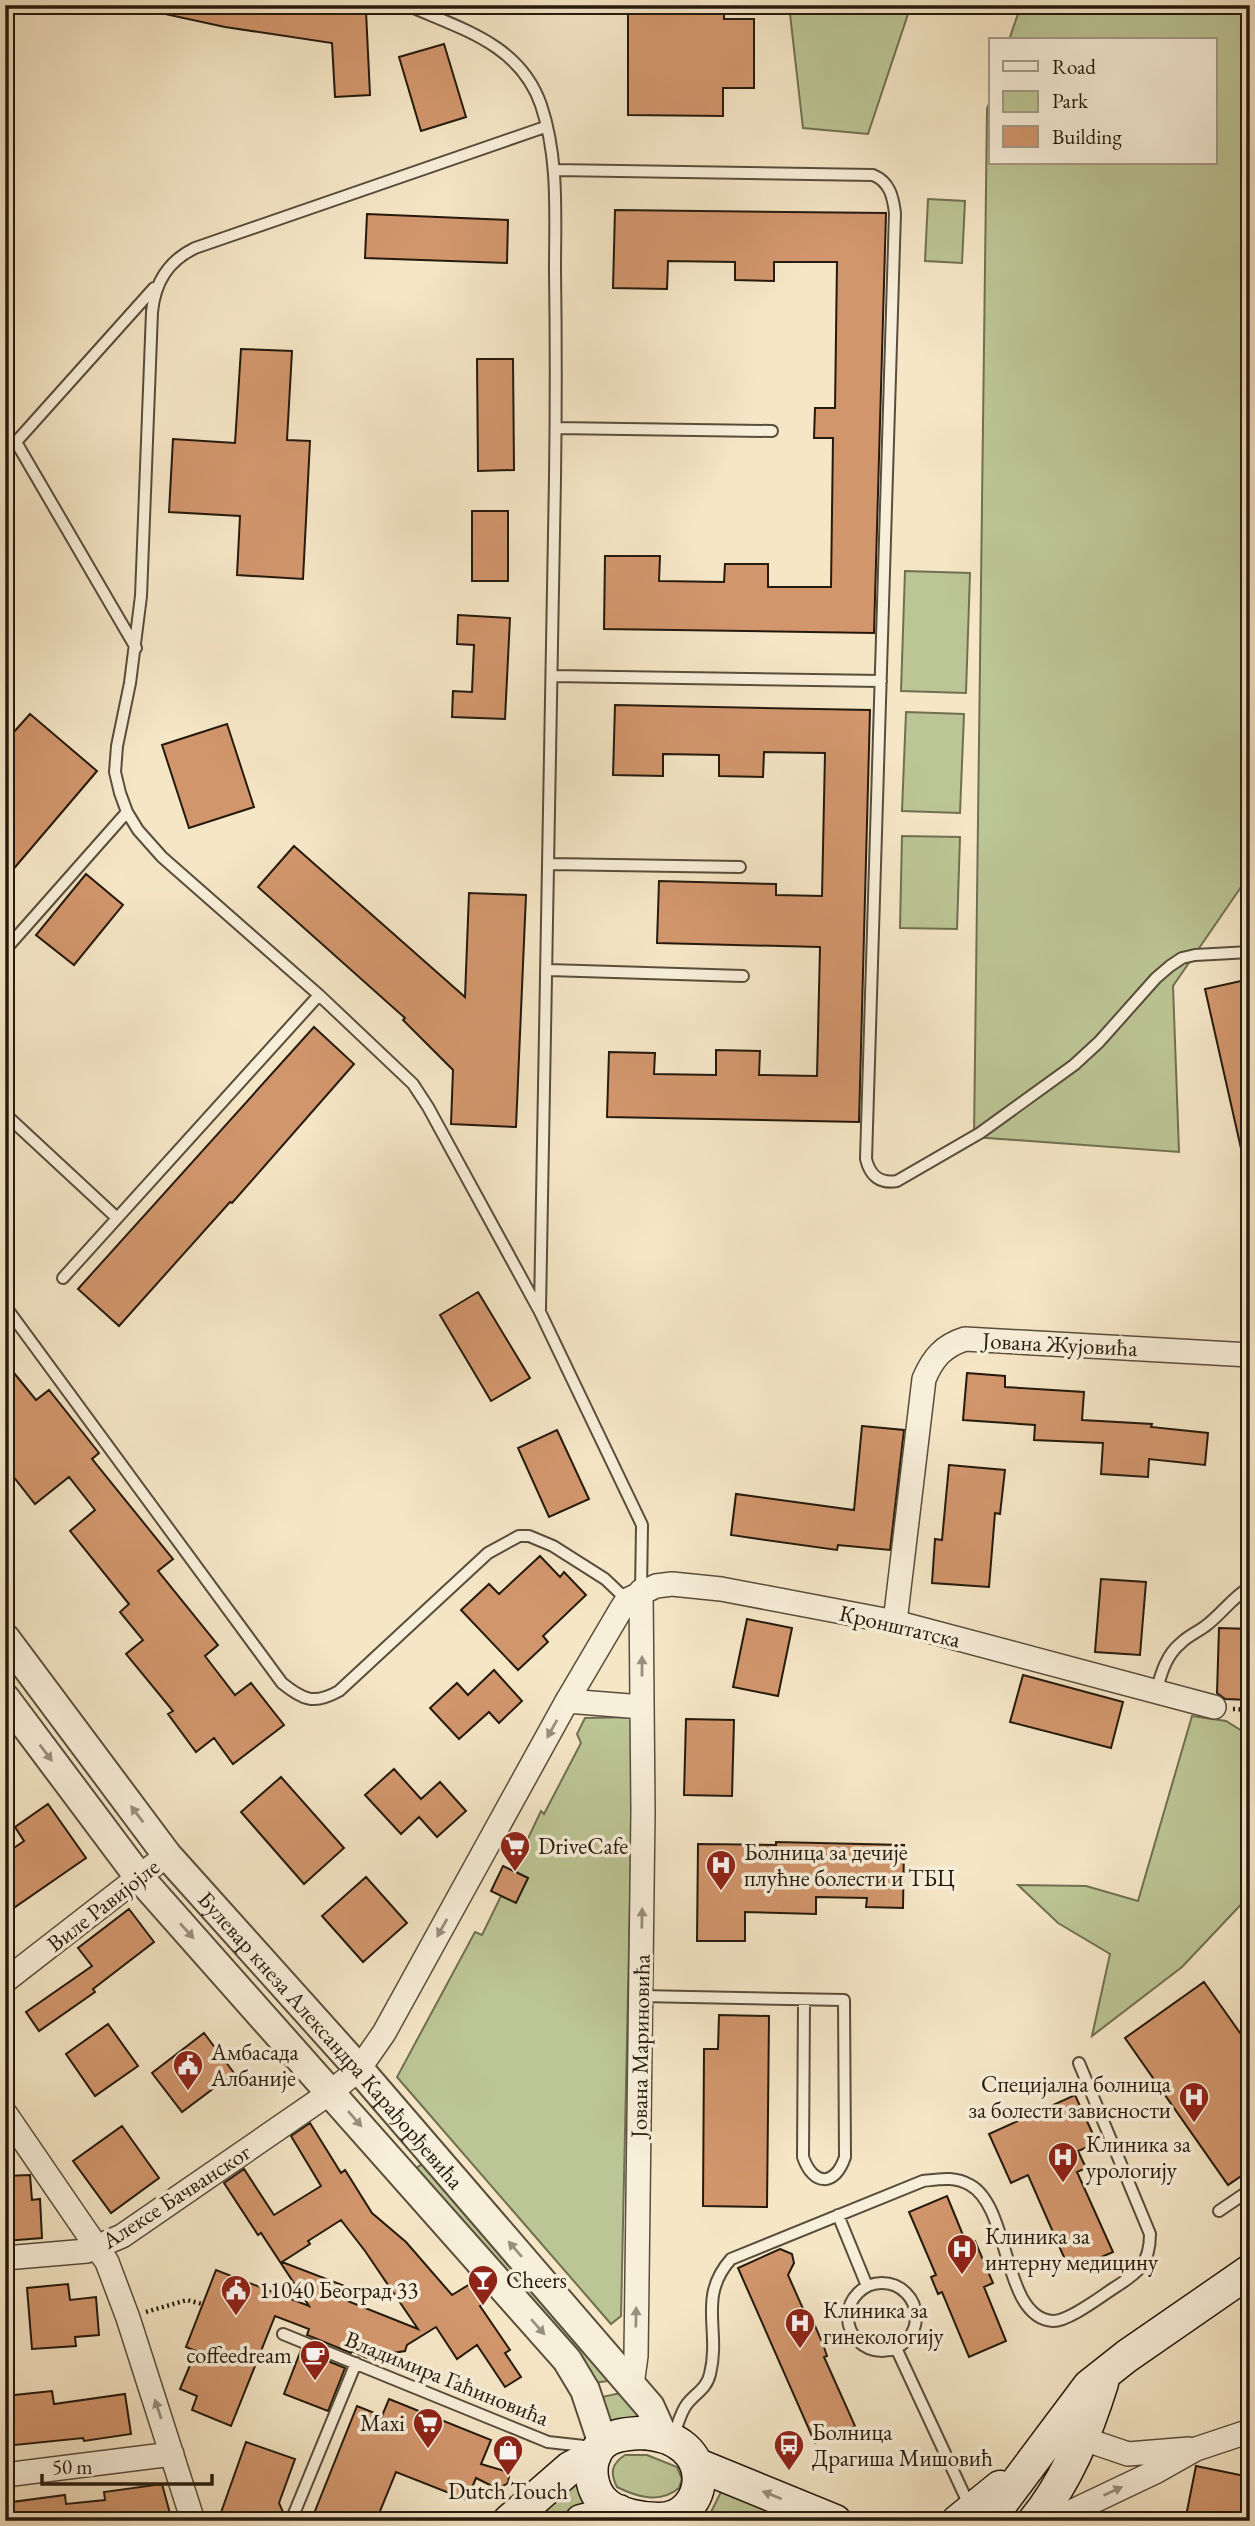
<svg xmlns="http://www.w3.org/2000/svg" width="1255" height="2526" font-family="'EB Garamond',serif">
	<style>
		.green { fill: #bcc595; stroke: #707051; stroke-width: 2 }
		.building { fill: #d2966d; stroke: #251a0d; stroke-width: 2; fill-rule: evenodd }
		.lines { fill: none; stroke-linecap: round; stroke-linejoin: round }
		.service-casing { stroke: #594d3b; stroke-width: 14 }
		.minor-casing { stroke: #594d3b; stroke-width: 26 }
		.tertiary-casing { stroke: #594d3b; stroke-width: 32 }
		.secondary-casing { stroke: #251a0d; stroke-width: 35 }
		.path { stroke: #251a0d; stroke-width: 4.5; stroke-dasharray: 2 3.5; stroke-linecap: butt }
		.service { stroke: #f8efda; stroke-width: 10 }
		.minor { stroke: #f8efda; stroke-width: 23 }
		.tertiary { stroke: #f8efda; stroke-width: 28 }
		.secondary { stroke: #f8efda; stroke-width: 32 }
		.oneway { fill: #998f7e }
		.labels { text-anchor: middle; stroke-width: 7; stroke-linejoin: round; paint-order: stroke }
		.street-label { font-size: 23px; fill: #251a0d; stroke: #f8efda }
		.poi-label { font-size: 23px; fill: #251a0d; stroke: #f8efda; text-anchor: start }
	</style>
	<rect width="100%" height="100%" fill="#f5e6c6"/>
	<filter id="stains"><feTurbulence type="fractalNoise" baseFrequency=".00286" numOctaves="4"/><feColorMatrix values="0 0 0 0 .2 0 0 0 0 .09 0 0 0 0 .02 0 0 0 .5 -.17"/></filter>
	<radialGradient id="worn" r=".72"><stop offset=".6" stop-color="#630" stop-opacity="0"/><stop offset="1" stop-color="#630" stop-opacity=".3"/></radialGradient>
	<path class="green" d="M789,5h122l-43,129 -65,-6z
		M1021,5h229v869l-77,112 6,166 -205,-15 13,-1028 4,-11v65h224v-123h-206z
		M928,199l37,2 -3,62 -37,-2z
		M905,571l65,2 -4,120 -65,-2z
		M906,712l58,2 -4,99 -58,-2z
		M902,836l58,1 -3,92 -57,-1z
		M1192,1716l34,5 24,15v159l-68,72 -90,69 18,-82 -52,-31 -40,-38 68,1 52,15z
		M634,1717l-13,599 -10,8 -214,-247 78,-145 7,3 19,-39 15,6 12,-24 -15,-8 28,-59 3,3 37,-71 -4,-9 8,-16z
		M425,2162l190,218 -21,3 -182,-212z
		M625,2392l17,26 -35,4 -5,-25z
		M625,2455h22l30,12 5,12 -3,9c-19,16 -42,9 -62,-1 -7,-14 -6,-23 8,-32z
		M574,2475l7,20 11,12 -40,14h-28z
		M722,2490l73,31h-79l-8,-3z"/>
	<path class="building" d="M166,5h145l-1,8 56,-2 4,84 -35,2 -3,-54 -107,-16 -60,-13z
		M628,5h96v14h30v69h-31v28l-95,-1z
		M444,44l22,73 -45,14 -22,-74z
		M615,210l271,3 -12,420 -270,-4 1,-73h55l-1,25 65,1 1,-18h43v23h63l2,-149h-19l1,-30h20l2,-146h-63v19l-39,-1v-18l-67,-1 -1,28 -54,-1z
		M367,214l141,6 -1,43 -142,-5z
		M241,349l51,2 -5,89 23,1 -7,138 -66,-4 3,-59 -71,-4 4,-73 62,4z
		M477,359h36l1,111 -36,1z
		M472,511h36v70h-36z
		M458,615l52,3 -5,101 -53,-2 1,-26 19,1 2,-47 -17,-1z
		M615,705l255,5 -11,412 -252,-5 2,-65 46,1 -1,21 62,1v-25l44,1 -1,24 58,1 3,-129 -163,-4 2,-62 117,3v11l46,1 3,-143 -61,-1 -1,25 -44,-1v-21l-56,-1v22l-50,-1z
		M30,714l67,57 -92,108v-137z
		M227,724l27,83 -65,21 -27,-83z
		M294,846l171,151 4,-104 57,2 -10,232 -65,-3 2,-54 -50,-50 2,-2 -147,-131z
		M86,874l37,31 -49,60 -38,-30z
		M1250,979v173l-8,1 -37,-164z
		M314,1027l40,37 -122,139 -2,-1 -111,124 -41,-37z
		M478,1292l52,86 -39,23 -51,-86z
		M5,1362l31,38 13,-10 50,63 -7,6 81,100 -15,12 60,74 -13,11 30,39 16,-12 33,42 -51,39 -19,-26 -18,14 -28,-38 5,-3 -47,-57 17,-14 -23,-28 9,-8 -59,-73 25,-21 -26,-33 -34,27 -30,-38z
		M967,1373l38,3v11l79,5 -2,28 70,4 -1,3 57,6 -3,32 -56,-6 -1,18 -47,-3 2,-31 -69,-3 1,-15 -72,-5z
		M862,1426l42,4 -14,120 -52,-5 -1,5 -106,-15 5,-41 118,16z
		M557,1430l32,69 -40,18 -31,-69z
		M949,1465l56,5 -5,44 -5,-1 -6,74 -57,-4 3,-44 7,1z
		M540,1556l20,21 4,-5 22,23 -43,41 5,6 -30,28 -57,-60 28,-26 10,10z
		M1101,1579l45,3 -6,73 -45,-3z
		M747,1619l45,9 -14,68 -45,-9z
		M1219,1628l31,1v71l-25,-1 -8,-6z
		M494,1670l28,31 -23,22 -10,-11 -30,27 -29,-31 27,-25 11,12z
		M1023,1675l100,27 -12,46 -101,-26z
		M686,1719l48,1 -2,76 -48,-1z
		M394,1769l27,30 19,-17 26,29 -29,26 -18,-20 -18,17 -36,-39z
		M281,1777l63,71 -40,36 -63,-72z
		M48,1804l38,54 -81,56v-60l19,-13 -9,-14z
		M776,1842l128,3 -1,63 -37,-1 1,-9 -51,-1v17l-71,-2v29h-48l1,-97 78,1z
		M503,1866l25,12 -12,25 -25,-12z
		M366,1877l41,46 -44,39 -41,-46z
		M129,1909l25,33 -61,47 2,3 -56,39 -13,-19 66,-46 -14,-18z
		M1204,1982l46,65v123l-22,15 -103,-147z
		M719,2015l50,1 -2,191 -64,-1 1,-157h14z
		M108,2024l30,42 -43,30 -29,-42z
		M204,2033l30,40 -52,39 -30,-39z
		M1075,2095l22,48 -19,8 8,17 -9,4 36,80 -43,19 -42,-96 -17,8 -22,-49z
		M310,2123l31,50 4,-3 27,43 34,29 46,53 18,-11 13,20 -3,2 30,44 -5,3 16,24 -16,10 -28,-42 -20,14 -21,-32 -29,18 -2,6 -12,2 -4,9 -12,-5 -10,1 -15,-7 -1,2 -44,-18 2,-6 -34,-13 -44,110 -39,-16 5,-14 -17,-7 16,-38 -10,-4 30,-77 93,36 -48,-73 -3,2 -34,-52 20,-14 30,46 47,-29 -30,-50zM341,2220l24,31 53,78 -73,-29 5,-12 -68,-26 28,-18 -2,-3z
		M122,2126l37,52 -48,35 -38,-52z
		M30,2175l2,25 8,-1 2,39 -37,3v-65z
		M947,2196l20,49 8,-4 18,42 -9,4 22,54 -37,16 -27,-65 -4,2 -7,-17 5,-2 -27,-63z
		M780,2249l12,5 2,9 -6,12 20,45 4,-1 11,25 4,12 -3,1 31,69 -40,17 -77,-175z
		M68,2284l2,16 26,-3 3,38 -24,2 1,9 -44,3 -5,-61z
		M301,2350l44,18 -17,43 -44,-17z
		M52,2391l2,13 71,-10 6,40 -47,7 -1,-3 -78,8v-50z
		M389,2399l102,41 -10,24 24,7 4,5 -1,7 -10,6 -22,-11 -9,22 -71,-28 -20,49h-65l46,-115 25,10z
		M246,2442l49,17 -16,44 8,18h-69z
		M1196,2466l54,11v44h-65z
		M162,2484l10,37h-167v-18l60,-8 1,9 39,-4 -1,-8z"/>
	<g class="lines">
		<g class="service-casing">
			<path id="service" d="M407,5c54,24 113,39 134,100 18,53 14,110 14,165 1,69 1,139 0,208 -3,277 -8,554 -15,831
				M545,127l-350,121c-27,13 -40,34 -43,64l-11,284 -11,87 -13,63 -2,26 5,21 7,19 11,18 24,27 157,138 94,89 15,23 112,205 102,213 -1,66
				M555,170l318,5c17,7 20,22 22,38l-29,946c4,17 14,25 31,22l83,-48 94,-68 25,-23 57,-64 14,-12 12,-8 13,-3 55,-3
				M556,428l216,3
				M16,442l120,206
				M16,442l138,-154
				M553,676l328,5
				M551,864l189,3
				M5,950l122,-138
				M549,970l194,6
				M5,1114l112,104
				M63,1278l256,-283
				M5,1306l277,377c21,17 32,22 57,8l149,-138 31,-17h10l24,10 52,33 22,21
				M1156,1692c5,-18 10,-37 25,-49 8,-8 19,-12 27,-19 15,-12 25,-27 42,-37
				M641,1996l203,4 1,157c-10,30 -32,29 -42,0l1,-157
				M1219,2211l31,-21
				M838,2215l29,71
				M848 2317a34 34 0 1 1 68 0a34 34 0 1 1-68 0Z
				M283,2334l265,108 45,5
				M896,2348l74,159
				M672,2439c5,-11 8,-26 15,-35 9,-11 20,-16 23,-30 11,-44 -13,-77 21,-115l192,-78c17,-2 32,-5 47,4 41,22 32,133 83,136 16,0 47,-24 61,-33 24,-15 36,-24 36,-54l-71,-171
				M293,2516l63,-153"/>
		</g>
		<g class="minor-casing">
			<path id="minor" d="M895,1622l29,-243c9,-21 19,-33 41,-40l285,16
				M567,1701l75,6
				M5,1981l162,-126
				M5,2113l102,149 21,56 65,203
				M5,2258l82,-7 35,-15 209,-144 28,-23 25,-36 183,-332 53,-90 7,-11 29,-14 16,-2 49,5 174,33 319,85
				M632,2385l4,-29 7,-545 -2,-220
				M1069,2439l18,1 41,14 61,-5
				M5,2475l167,-21
				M1052,2521l105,-50 39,-22 54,-18"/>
		</g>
		<g class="tertiary-casing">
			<g id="tertiary">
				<path id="s1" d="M5,1638l162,217 192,214 291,338 13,29"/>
				<path d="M5,1698l134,179 428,483 18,30 18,54"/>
			</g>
		</g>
		<g class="secondary-casing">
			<path id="secondary" d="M640,2433c81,3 69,86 19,86 -17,0 -39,-4 -52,-14 -17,-13 -21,-42 -7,-59 10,-11 26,-12 40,-13z
				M698,2465l137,56
				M509,2521l61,-53 25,-13
				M581,2521l38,-10
				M958,2521l42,-34
				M988,2521l101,-135 38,-30 123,-85
				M1034,2521c33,-40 53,-90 68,-138"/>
		</g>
		<path class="path" d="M1233,1709l17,1
			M146,2312l41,-12 15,4"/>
		<use href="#service" class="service"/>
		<use href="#minor" class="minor"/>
		<use href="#tertiary" class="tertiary"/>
		<use href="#secondary" class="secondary"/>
	</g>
	<defs><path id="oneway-solid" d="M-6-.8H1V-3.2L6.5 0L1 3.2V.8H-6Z" transform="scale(1.75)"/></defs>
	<g class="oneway">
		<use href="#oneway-solid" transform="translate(642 1666) rotate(-90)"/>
		<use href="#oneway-solid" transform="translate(552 1729) rotate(119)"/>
		<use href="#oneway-solid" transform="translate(46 1753) rotate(53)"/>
		<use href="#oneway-solid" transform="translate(137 1814) rotate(-127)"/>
		<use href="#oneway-solid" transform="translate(642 1918) rotate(-89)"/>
		<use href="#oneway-solid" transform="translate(442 1928) rotate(119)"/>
		<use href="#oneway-solid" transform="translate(187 1931) rotate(48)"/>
		<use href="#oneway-solid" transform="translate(355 2119) rotate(49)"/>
		<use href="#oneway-solid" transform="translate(515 2249) rotate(-131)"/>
		<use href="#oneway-solid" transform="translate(636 2317) rotate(-89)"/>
		<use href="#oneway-solid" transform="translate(538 2327) rotate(49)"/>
		<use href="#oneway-solid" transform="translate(158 2409) rotate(-108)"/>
		<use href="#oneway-solid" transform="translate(1113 2491) rotate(-25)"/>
		<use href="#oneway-solid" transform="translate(772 2495) rotate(-158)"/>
	</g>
	<defs>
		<g id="supermarket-pin" transform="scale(1.575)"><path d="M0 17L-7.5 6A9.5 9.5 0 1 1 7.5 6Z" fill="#8f2418" stroke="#f8efda"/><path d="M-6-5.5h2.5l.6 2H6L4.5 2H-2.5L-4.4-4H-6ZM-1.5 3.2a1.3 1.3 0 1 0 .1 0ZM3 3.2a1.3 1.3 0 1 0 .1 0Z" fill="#fff"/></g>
		<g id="hospital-pin" transform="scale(1.575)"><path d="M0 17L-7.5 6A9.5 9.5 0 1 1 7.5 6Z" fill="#8f2418" stroke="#f8efda"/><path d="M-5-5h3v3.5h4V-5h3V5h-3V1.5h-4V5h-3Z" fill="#fff"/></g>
		<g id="civic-pin" transform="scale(1.575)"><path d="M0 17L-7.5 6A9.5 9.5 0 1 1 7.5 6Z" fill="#8f2418" stroke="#f8efda"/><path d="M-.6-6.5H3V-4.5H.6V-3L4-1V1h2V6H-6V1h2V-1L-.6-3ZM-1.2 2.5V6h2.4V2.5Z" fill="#fff"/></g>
		<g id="bar-pin" transform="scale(1.575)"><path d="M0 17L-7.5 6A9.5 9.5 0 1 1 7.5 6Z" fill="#8f2418" stroke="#f8efda"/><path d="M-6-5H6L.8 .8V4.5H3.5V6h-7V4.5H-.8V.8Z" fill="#fff"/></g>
		<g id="cafe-pin" transform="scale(1.575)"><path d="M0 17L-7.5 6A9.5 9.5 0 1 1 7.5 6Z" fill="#8f2418" stroke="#f8efda"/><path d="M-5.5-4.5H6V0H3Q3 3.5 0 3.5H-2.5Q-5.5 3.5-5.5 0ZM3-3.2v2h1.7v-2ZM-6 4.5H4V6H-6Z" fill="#fff"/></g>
		<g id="bus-pin" transform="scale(1.575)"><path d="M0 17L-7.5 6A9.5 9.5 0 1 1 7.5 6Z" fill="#8f2418" stroke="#f8efda"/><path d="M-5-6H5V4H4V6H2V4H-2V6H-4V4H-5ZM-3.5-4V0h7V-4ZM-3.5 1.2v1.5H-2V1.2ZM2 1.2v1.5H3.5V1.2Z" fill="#fff"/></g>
		<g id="shop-pin" transform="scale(1.575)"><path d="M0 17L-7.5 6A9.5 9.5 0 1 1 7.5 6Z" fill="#8f2418" stroke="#f8efda"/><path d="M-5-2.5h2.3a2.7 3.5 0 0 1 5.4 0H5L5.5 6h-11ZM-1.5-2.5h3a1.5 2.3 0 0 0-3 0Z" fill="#fff"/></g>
	</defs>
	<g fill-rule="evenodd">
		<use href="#supermarket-pin" x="515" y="1846"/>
		<use href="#hospital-pin" x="721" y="1865"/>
		<use href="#civic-pin" x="188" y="2065"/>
		<use href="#hospital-pin" x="1194" y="2097"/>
		<use href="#hospital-pin" x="1063" y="2157"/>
		<use href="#hospital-pin" x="962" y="2249"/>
		<use href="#bar-pin" x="483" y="2280"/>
		<use href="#civic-pin" x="236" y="2290"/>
		<use href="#hospital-pin" x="800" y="2323"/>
		<use href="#cafe-pin" x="315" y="2355"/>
		<use href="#supermarket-pin" x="428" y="2423"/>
		<use href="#bus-pin" x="789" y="2445"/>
		<use href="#shop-pin" x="508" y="2450"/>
	</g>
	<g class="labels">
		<g class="street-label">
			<text transform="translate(1060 1344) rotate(3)" y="8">Јована Жујовића</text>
			<text transform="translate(900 1626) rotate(13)" y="8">Кронштатска</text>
			<text transform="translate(103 1905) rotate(-38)" y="8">Виле Равијојле</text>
			<text dy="8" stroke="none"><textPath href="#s1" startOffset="518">Булевар кнеза Александра Карађорђевића</textPath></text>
			<text transform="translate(640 2046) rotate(-89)" y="8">Јована Мариновића</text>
			<text transform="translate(176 2196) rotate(-33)" y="8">Алексе Бачванског</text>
			<text transform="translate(447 2378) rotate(22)" y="8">Владимира Гаћиновића</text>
		</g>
		<g class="poi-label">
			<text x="538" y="1854">DriveCafe</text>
			<text x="744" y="1860">Болница за дечије<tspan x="744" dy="26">плућне болести и ТБЦ</tspan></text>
			<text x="211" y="2060">Амбасада<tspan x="211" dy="26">Албаније</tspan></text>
			<text x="1171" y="2092" text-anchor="end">Специјална болница<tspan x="1171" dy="26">за болести зависности</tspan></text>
			<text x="1086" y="2152">Клиника за<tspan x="1086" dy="26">урологију</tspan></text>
			<text x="985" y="2244">Клиника за<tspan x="985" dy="26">интерну медицину</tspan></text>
			<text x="506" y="2288">Cheers</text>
			<text x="259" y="2298">11040 Београд 33</text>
			<text x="823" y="2318">Клиника за<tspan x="823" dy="26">гинекологију</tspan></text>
			<text x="292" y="2363" text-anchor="end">coffeedream</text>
			<text x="405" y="2431" text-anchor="end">Maxi</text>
			<text x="812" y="2440">Болница<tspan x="812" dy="26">Драгиша Мишовић</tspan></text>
			<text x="508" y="2499" text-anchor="middle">Dutch Touch</text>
		</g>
	</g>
	<rect width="1255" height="2526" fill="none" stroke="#f5e6c6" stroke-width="28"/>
	<rect x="7" y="7" width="1241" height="2512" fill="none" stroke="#251a0d" stroke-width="3.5"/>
	<rect x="14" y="14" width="1227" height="2498" fill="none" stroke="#251a0d" stroke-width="2"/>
	<rect x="989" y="38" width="228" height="126" fill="#f8efda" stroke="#a49a88" stroke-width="2"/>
	<rect x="1003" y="61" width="35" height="10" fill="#f8efda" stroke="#a49a88" stroke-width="2"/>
	<text x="1052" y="74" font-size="21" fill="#251a0d">Road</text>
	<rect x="1003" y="91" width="35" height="21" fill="#bcc595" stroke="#a49a88" stroke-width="2"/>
	<text x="1052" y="108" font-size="21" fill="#251a0d">Park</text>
	<rect x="1003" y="126" width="35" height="21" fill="#d2966d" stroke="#a49a88" stroke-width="2"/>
	<text x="1052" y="144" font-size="21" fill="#251a0d">Building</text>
	<path d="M42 2474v10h170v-10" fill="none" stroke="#251a0d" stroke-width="3.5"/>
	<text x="52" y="2474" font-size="21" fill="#251a0d" stroke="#f8efda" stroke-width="5" paint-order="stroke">50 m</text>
	<rect width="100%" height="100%" filter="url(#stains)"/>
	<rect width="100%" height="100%" fill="url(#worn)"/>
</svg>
